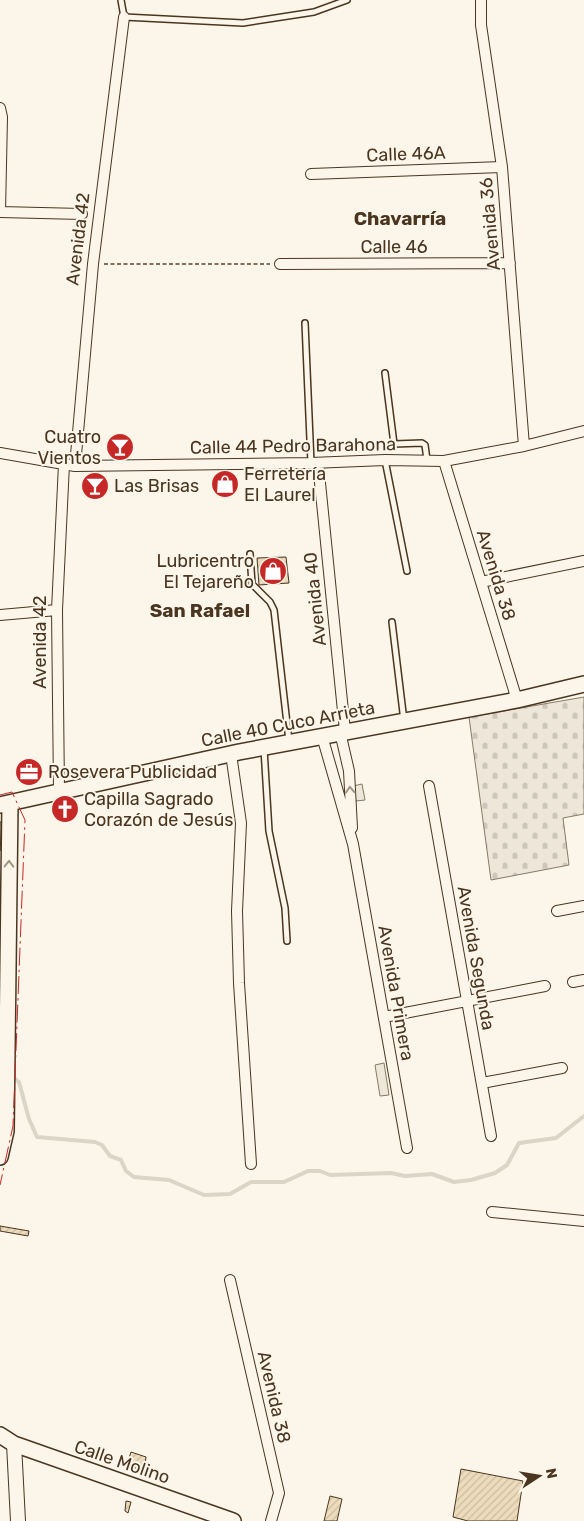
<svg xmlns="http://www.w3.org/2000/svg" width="584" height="1521" font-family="Rubik,sans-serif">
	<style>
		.cemetery { fill: url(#cemetery-stones); stroke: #887966 }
		.parking { fill: #ede7d9; stroke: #887966 }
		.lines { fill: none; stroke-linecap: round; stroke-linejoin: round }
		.stream { stroke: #dcd4c6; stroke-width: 4 }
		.building { fill: url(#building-hatch); stroke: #4a3520 }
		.service-casing { stroke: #4a3520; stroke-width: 8 }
		.minor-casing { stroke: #4a3520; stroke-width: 12 }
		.tertiary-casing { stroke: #4a3520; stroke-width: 16 }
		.secondary-casing { stroke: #4a3520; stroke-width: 18 }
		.path { stroke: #7f6f5c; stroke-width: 2; stroke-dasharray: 4 2.5; stroke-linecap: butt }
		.service { stroke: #fbf6e9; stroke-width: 5 }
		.minor { stroke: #fbf6e9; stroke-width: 10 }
		.tertiary { stroke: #fbf6e9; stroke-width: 14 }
		.secondary { stroke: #fbf6e9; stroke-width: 15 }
		.power { stroke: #c62828; stroke-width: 1; stroke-dasharray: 18 4 2.5 4; stroke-linecap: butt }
		.oneway { stroke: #a29684 }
		.labels { text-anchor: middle; stroke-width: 4; stroke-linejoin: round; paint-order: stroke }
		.street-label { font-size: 18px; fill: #4a3520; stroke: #fbf6e9 }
		.poi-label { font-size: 18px; fill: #4a3520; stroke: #fbf6e9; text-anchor: start }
		.neighbourhood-label { font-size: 19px; font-weight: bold; fill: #4a3520; stroke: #fbf6e9 }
	</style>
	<defs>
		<pattern id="cemetery-stones" width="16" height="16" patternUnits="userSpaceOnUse" patternTransform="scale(1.25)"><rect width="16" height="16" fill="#ede6d9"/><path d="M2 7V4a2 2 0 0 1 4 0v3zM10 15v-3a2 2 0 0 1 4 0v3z" fill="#cdc6ba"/></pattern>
		<pattern id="building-hatch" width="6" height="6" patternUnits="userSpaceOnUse" patternTransform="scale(1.25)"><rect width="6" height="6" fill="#ecdcbc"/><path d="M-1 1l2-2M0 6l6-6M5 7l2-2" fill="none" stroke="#ccbda1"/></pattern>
	</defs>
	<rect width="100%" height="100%" fill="#fbf6e9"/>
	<path class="cemetery" d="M584,697v117l-21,4 6,47 -78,15 -22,-163z"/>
	<path class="parking" d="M362,784l3,16 -9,1 -3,-15z
		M384,1063l5,32 -9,1 -5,-31z"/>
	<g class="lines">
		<path class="stream" d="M10,1075l9,7 10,37 8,18 58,5 7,3 8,11 11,4 5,11 8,6 35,3 35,15 26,-1 21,-12h33l24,-11h12l10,4 61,-2 14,3 27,-2 22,8 17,-2 24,-7 12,-8 12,-22 37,-5 28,-22"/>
	</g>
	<path class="building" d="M286,557l3,26 -30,2 -2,-27z
		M70,798l2,21 -11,1 -2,-20z
		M0,822h2l-2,29z
		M0,1226l29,5 -1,5 -28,-5z
		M131,1452l15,5 -2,15 -17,-8z
		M461,1469l62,12 -6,40h-49l-15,-4z
		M330,1496l12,3 -5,22h-13z
		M126,1501l5,1 -3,11 -3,-2z"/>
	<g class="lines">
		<g class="service-casing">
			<path id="service" d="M121,0l3,17 119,6 71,-11 33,-12
				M305,323l6,140
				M385,373l9,71 28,-1 3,2 2,15
				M385,460l22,111
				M250,554l2,30 18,18 4,8 15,131
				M392,622l12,99
				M264,749l5,82 16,77 2,33"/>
		</g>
		<g class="minor-casing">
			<path id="minor" d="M481,0v25l21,142 22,279
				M0,108l2,9 -2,95
				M311,174l191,-7
				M0,212l82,2
				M280,264l230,-1
				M0,453l75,13 236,-3 74,-3 59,1 80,-15 60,-15
				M444,461l73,239
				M318,463l27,268
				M75,466l18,-202 31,-247
				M481,582l103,-21
				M0,615l57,-5
				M340,732l9,39 3,57
				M322,736l31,108 54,304
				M231,754l10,69 -4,88 2,72 12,181
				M429,786l62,350
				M59,790l-2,-180 7,-146
				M557,911l27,-5
				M573,982l11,-2
				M384,1017l161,-31
				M482,1083l80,-15
				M492,1212l92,9
				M230,1280l49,213 -8,28"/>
		</g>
		<g class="tertiary-casing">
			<path id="tertiary" d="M14,1444l4,77"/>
		</g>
		<g class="secondary-casing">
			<path id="secondary" d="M0,805l239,-53 278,-52 67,-16
				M0,1157l6,-26 4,-328
				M0,1435l14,9 219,77"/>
		</g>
		<path class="path" d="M104,264h166"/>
		<use href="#service" class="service"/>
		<use href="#minor" class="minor"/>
		<use href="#tertiary" class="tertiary"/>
		<use href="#secondary" class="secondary"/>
		<path class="power" d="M0,795l12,-3 13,28 -12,306 -13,59"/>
	</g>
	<defs><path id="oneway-chevron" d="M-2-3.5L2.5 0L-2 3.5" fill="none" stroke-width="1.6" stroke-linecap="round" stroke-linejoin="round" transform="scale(1.25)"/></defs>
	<g class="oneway">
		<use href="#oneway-chevron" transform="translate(350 790) rotate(-93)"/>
		<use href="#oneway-chevron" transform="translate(9 864) rotate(-89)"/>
	</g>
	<defs>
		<g id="bar-disc" transform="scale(1.4375)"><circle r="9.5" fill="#c62828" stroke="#fbf6e9"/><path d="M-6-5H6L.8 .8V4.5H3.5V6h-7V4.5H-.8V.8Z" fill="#fff"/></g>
		<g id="shop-disc" transform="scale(1.4375)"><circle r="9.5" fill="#c62828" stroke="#fbf6e9"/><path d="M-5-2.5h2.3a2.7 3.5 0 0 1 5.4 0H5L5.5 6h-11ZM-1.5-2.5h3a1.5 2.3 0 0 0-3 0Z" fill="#fff"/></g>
		<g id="office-disc" transform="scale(1.4375)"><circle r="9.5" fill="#c62828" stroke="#fbf6e9"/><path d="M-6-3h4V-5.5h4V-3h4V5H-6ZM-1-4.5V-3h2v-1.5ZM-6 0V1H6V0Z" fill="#fff"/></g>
		<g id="church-disc" transform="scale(1.4375)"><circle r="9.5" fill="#c62828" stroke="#fbf6e9"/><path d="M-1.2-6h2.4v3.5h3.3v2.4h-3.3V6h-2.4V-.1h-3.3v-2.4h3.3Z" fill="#fff"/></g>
	</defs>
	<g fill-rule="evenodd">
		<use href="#bar-disc" x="120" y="447"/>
		<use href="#shop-disc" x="225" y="484"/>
		<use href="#bar-disc" x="95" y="486"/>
		<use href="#shop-disc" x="273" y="571"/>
		<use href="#office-disc" x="29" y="772"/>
		<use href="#church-disc" x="65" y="809"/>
	</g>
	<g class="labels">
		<g class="street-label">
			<text transform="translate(406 154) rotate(-2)" y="6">Calle 46A</text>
			<text transform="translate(490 224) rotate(-95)" y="6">Avenida 36</text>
			<text transform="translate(78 239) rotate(-83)" y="6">Avenida 42</text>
			<text x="394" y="253">Calle 46</text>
			<text transform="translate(293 446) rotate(-1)" y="6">Calle 44 Pedro Barahona</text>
			<text transform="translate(496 575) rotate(73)" y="6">Avenida 38</text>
			<text transform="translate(315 599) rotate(-96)" y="6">Avenida 40</text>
			<text transform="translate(40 642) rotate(-90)" y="6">Avenida 42</text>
			<text transform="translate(288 724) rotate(-11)" y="6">Calle 40 Cuco Arrieta</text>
			<text transform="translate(476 958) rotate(80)" y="6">Avenida Segunda</text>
			<text transform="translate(396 993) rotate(80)" y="6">Avenida Primera</text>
			<text transform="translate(274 1397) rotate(77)" y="6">Avenida 38</text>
			<text transform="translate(122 1462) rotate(19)" y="6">Calle Molino</text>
		</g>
		<g class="poi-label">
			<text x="101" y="443" text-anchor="end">Cuatro<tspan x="101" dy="21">Vientos</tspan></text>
			<text x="244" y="480">Ferretería<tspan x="244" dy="21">El Laurel</tspan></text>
			<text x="114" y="492">Las Brisas</text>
			<text x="254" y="567" text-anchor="end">Lubricentro<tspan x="254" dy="21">El Tejareño</tspan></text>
			<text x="48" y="778">Rosevera Publicidad</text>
			<text x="84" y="805">Capilla Sagrado<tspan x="84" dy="21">Corazón de Jesús</tspan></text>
		</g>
		<g class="neighbourhood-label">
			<text x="400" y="225">Chavarría</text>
			<text x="200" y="617">San Rafael</text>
		</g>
	</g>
	<g transform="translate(539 1476) rotate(78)" stroke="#fbf6e9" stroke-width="4" paint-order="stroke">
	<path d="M0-4L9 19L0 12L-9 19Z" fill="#4a3520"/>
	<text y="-8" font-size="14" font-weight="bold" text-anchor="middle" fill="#4a3520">N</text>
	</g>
</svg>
